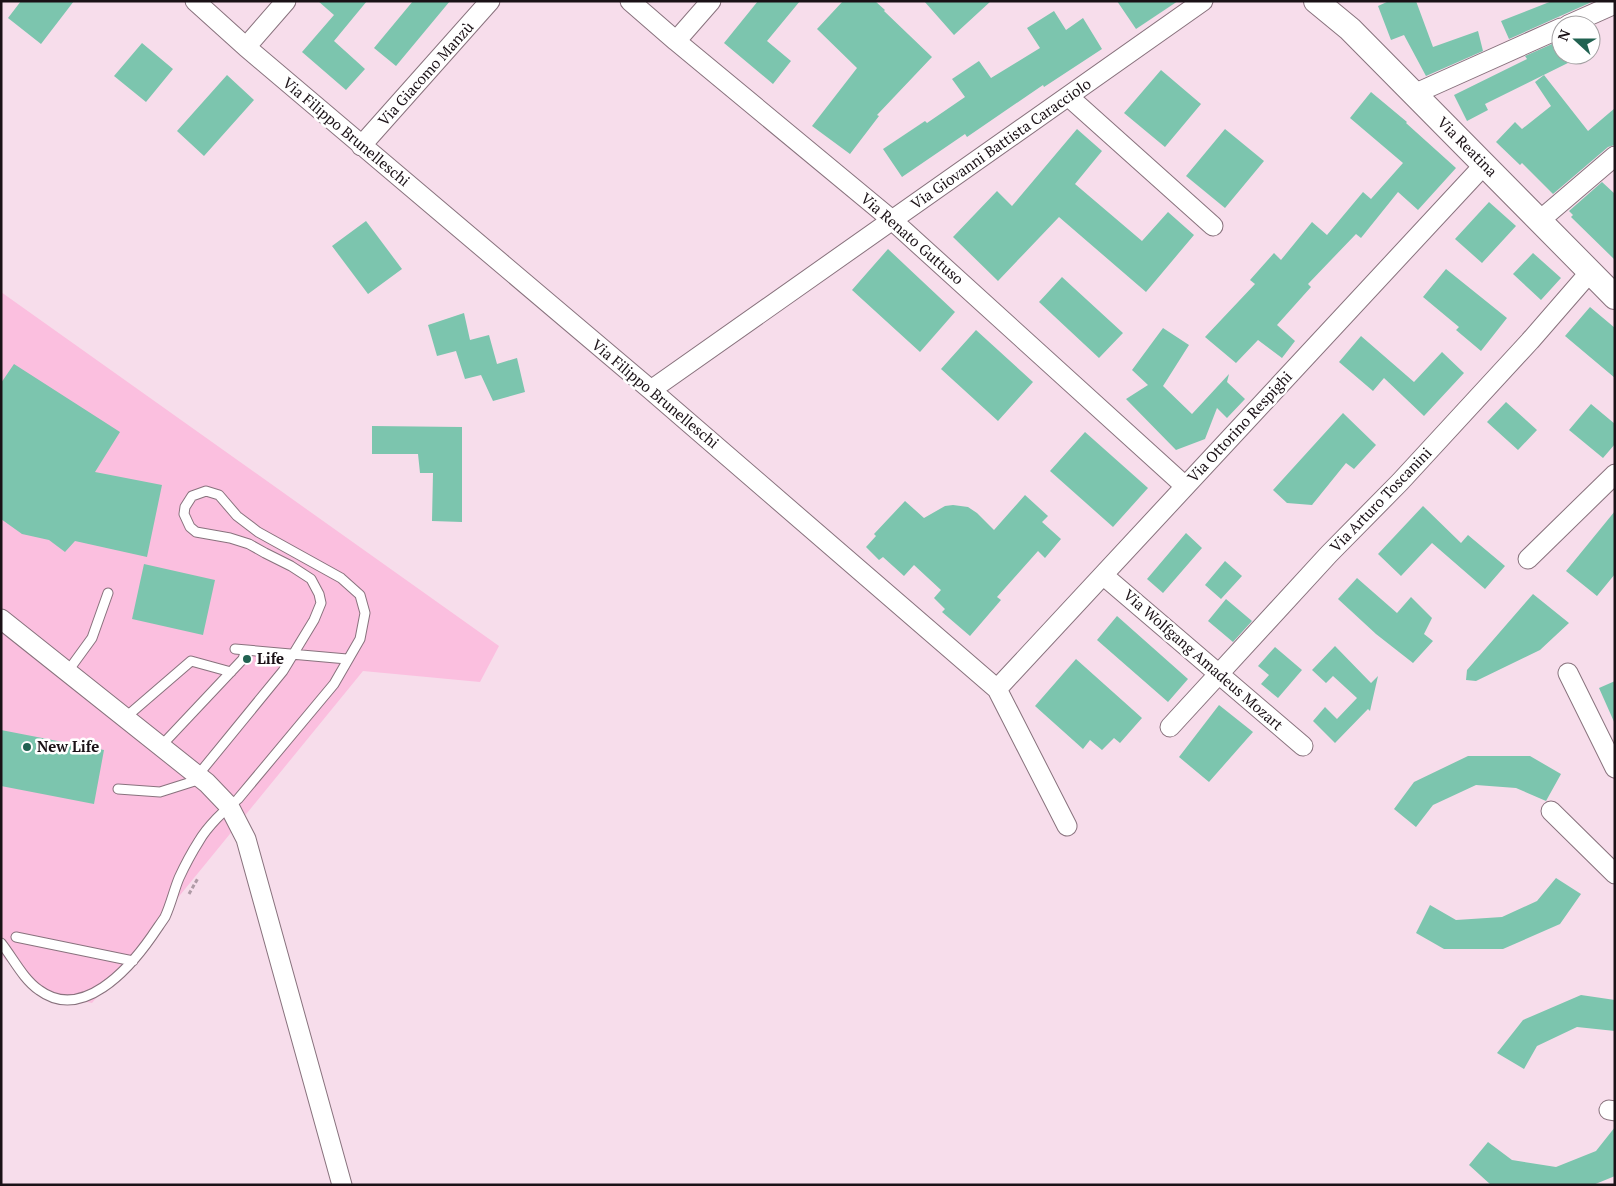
<svg xmlns="http://www.w3.org/2000/svg" width="1616" height="1186" font-family="'PT Serif',serif">
	<style>
		.green { fill: #fbbfdf }
		.building { fill: #7cc5ae }
		.lines { fill: none; stroke-linecap: round; stroke-linejoin: round }
		.service-casing { stroke: #88727d; stroke-width: 11 }
		.minor-casing { stroke: #88727d; stroke-width: 21 }
		.tertiary-casing { stroke: #88727d; stroke-width: 26 }
		.path { stroke: #af9ba6; stroke-width: 3; stroke-dasharray: 4 2.5; stroke-linecap: butt }
		.service { stroke: #fff; stroke-width: 9 }
		.minor { stroke: #fff; stroke-width: 19 }
		.tertiary { stroke: #fff; stroke-width: 24 }
		.poi-dot { fill: #216251; stroke: #fff; stroke-width: 2 }
		.labels { text-anchor: middle; stroke-width: 5; stroke-linejoin: round; paint-order: stroke }
		.street-label { font-size: 15px; fill: #1a1116; stroke: #fff }
		.poi-label { font-size: 15px; font-weight: bold; fill: #1a1116; stroke: #fff; text-anchor: start }
	</style>
	<rect width="100%" height="100%" fill="#f7ddeb"/>
	<path class="green" d="M1,292l498,354 -19,36 -117,-11 -271,332 -56,-11 -35,-37z"/>
	<path class="building" d="M21,1h53l-33,43 -33,-26z
		M318,1h49l-33,40 31,28 -19,21 -44,-38 32,-37z
		M413,1h37l-54,65 -22,-18z
		M758,1h42l-33,40 24,20 -18,23 -49,-41z
		M843,1h32l10,9 -1,1 48,46 -55,58 2,1 -29,38 -38,-28 45,-58 -40,-39z
		M924,1h67l-37,34z
		M1117,1h61l-42,28z
		M1389,1h27l17,46 45,-16 5,20 -57,25 -22,-41 -13,5 -13,-34z
		M1552,1h42l-85,38 -8,-18z
		M1054,11l12,19 17,-12 19,31 -58,38 -1,-2 -76,52 -2,-3 -63,43 -19,-28 42,-28 2,2 38,-26 -13,-18 27,-18 12,17 49,-30 -13,-20z
		M1561,40v15h23l-99,49 3,6 -21,11 -13,-26 73,-36 -2,-3z
		M142,43l31,26 -27,33 -32,-26z
		M1161,70l40,34 -36,43 -41,-34z
		M227,75l27,25 -50,56 -27,-25z
		M1544,75l44,56 27,-23v37l-7,2 -55,47 -31,-31 -2,2 -24,-23 19,-20 7,7 29,-23 -16,-24z
		M1371,92l36,30 -1,1 50,45 -38,42 -20,-18 -37,46 -5,-4 -48,50 3,3 -34,38 18,16 -13,17 -24,-18 -22,23 -31,-26 50,-53 -5,-4 24,-27 7,7 31,-38 15,13 36,-43 8,7 32,-36 -53,-45z
		M1077,129l25,22 -27,33 67,57 26,-29 26,23 -48,57 -87,-75 -61,64 -45,-44 44,-46 15,15z
		M1225,129l39,32 -39,47 -39,-32z
		M1602,182l13,12v66l-44,-43 2,-2 -4,-4z
		M1489,202l27,24 -34,37 -27,-24z
		M366,221l36,48 -34,25 -36,-48z
		M888,249l67,63 -35,40 -68,-62z
		M1533,253l28,25 -20,22 -28,-26z
		M1446,269l61,49 -26,33 -25,-21 3,-3 -36,-30z
		M1062,277l61,56 -24,25 -60,-56z
		M1590,307l25,21v50l-50,-42z
		M464,313l6,27 19,-5 8,29 20,-6 8,34 -32,9 -12,-26 -16,4 -9,-28 -19,5 -9,-31z
		M1163,328l26,17 -26,41 29,28 37,-40 -2,8 18,17 -18,19 -10,-10 -12,31 -29,11 -50,-51 22,-14 -16,-15z
		M976,330l57,52 -35,39 -57,-52z
		M1361,336l53,46 28,-30 22,21 -40,43 -40,-38 -11,13 -34,-29z
		M14,364l106,68 -25,40 67,13 -15,72 -72,-16 -10,11 -16,-12 -27,-6 -21,-15v-136z
		M1506,402l31,28 -19,20 -31,-28z
		M1591,404l24,20v20l-12,14 -34,-28z
		M1343,413l33,32 -22,24 -8,-6 -34,42 -25,-2 -14,-13z
		M372,426l90,1v95l-30,-1 1,-48h-13l-2,-19h-46z
		M1085,432l63,56 -35,39 -63,-56z
		M1025,495l23,21 -6,6 19,17 -16,19 -7,-7 -41,46 4,3 -31,36 -28,-24 3,-3 -11,-11 7,-8 -27,-25 -10,11 -21,-19 -4,3 -13,-13 10,-11 -2,-2 31,-33 19,17 21,-12 8,-1 15,2 9,6 17,17z
		M1423,506l38,37 7,-8 37,31 -20,23 -53,-46 -31,33 -23,-22z
		M1615,511v63l-18,22 -31,-25z
		M1186,533l16,15 -39,45 -16,-14z
		M1225,561l17,15 -21,23 -16,-14z
		M144,564l71,16 -12,55 -71,-16z
		M1357,578l40,35 14,-16 21,21 -8,16 9,7 -20,22 -37,-29 -38,-35z
		M1533,594l36,29 -29,27 -64,31 -10,-1 1,-10z
		M1226,599l26,22 -19,21 -25,-21z
		M1117,616l71,63 -20,23 -71,-62z
		M1335,646l36,37 7,-7 -8,35 -2,-2 -33,34 -22,-22 12,-14 12,12 20,-21 -24,-22 -7,7 -14,-13z
		M1275,647l27,23 -24,28 -17,-14 8,-9 -11,-9z
		M1076,659l66,59 -22,25 -6,-5 -12,12 -12,-10 -7,9 -48,-43z
		M1615,681v43l-16,-36z
		M1219,705l34,27 -44,50 -30,-25z
		M1,730l103,20 -10,54 -93,-18z
		M1468,756h62l31,18 -15,27 -30,-13 -40,-3 -43,20 -17,22 -22,-18 20,-27z
		M1556,878l25,16 -21,30 -57,25h-59l-28,-16 14,-28 26,15 46,-3 35,-16z
		M1581,995l34,5v31l-38,-4 -40,19 -13,23 -27,-16 26,-33z
		M1615,1127v49l-22,9h-102l-22,-20 19,-23 24,18 44,7 40,-16z"/>
	<g class="lines">
		<g class="service-casing">
			<path id="service" d="M235,649l112,10
				M68,671l24,-33 16,-45
				M126,717l65,-56 40,11
				M161,746l82,-87 3,-9
				M118,789l42,3 41,-13
				M16,937l117,24
				M1,943c12,15 22,36 38,47 43,32 90,-21 113,-54 4,-6 9,-13 13,-19 6,-13 9,-27 14,-39 6,-13 13,-26 20,-37 8,-14 26,-32 39,-42l96,-115 26,-45 5,-26 -5,-18 -19,-17 -83,-46 -21,-16 -18,-21 -13,-4 -14,5 -7,11 -1,7 6,13 6,5 34,6 19,6 16,9 26,13 20,13 8,15 2,9 -7,17 -31,51 -85,104"/>
		</g>
		<g class="minor-casing">
			<path id="minor" d="M195,1l51,46 405,343 346,299 70,137
				M630,1l46,40 216,179 293,266
				M1568,25l47,-21
				M676,41l35,-40
				M246,47l40,-46
				M1414,94l147,-66
				M1069,97l144,129
				M361,146l129,-145
				M1539,221l76,-65
				M651,390l552,-389
				M1528,559l87,-85
				M1103,575l200,171
				M1,619l206,164 22,23 17,33 96,346
				M1568,673l47,95
				M997,689l487,-524
				M1170,727l159,-173 71,-72 130,-141 60,-69
				M1551,811l64,63
				M1609,1110l6,1"/>
		</g>
		<g class="tertiary-casing">
			<path id="tertiary" d="M1316,1l34,28 265,268"/>
		</g>
		<path class="path" d="M189,894l9,-16"/>
		<use href="#service" class="service"/>
		<use href="#minor" class="minor"/>
		<use href="#tertiary" class="tertiary"/>
	</g>
	<g class="poi-dot">
		<circle cx="247" cy="659" r="5"/>
		<circle cx="27" cy="747" r="5"/>
	</g>
	<g class="labels">
		<g class="street-label">
			<text transform="translate(426 74) rotate(-48)" y="5">Via Giacomo Manzù</text>
			<text transform="translate(346 132) rotate(40)" y="5">Via Filippo Brunelleschi</text>
			<text transform="translate(1001 144) rotate(-35)" y="5">Via Giovanni Battista Caracciolo</text>
			<text transform="translate(1467 147) rotate(45)" y="5">Via Reatina</text>
			<text transform="translate(912 239) rotate(41)" y="5">Via Renato Guttuso</text>
			<text transform="translate(655 394) rotate(40)" y="5">Via Filippo Brunelleschi</text>
			<text transform="translate(1240 427) rotate(-47)" y="5">Via Ottorino Respighi</text>
			<text transform="translate(1381 500) rotate(-46)" y="5">Via Arturo Toscanini</text>
			<text transform="translate(1203 660) rotate(41)" y="5">Via Wolfgang Amadeus Mozart</text>
		</g>
		<g class="poi-label">
			<text x="257" y="664">Life</text>
			<text x="37" y="752">New Life</text>
		</g>
	</g>
	<rect width="1616" height="1186" fill="none" stroke="#1a1116" stroke-width="5"/>
	<g transform="translate(1576 40) rotate(291)"><circle r="24" fill="#ffffff" stroke="#a3a0a2"/>
	<path d="M0-4L9 19L0 12L-9 19Z" fill="#216251"/>
	<text y="-8" font-size="14" font-weight="bold" text-anchor="middle" fill="#1a1116">N</text>
	</g>
</svg>
